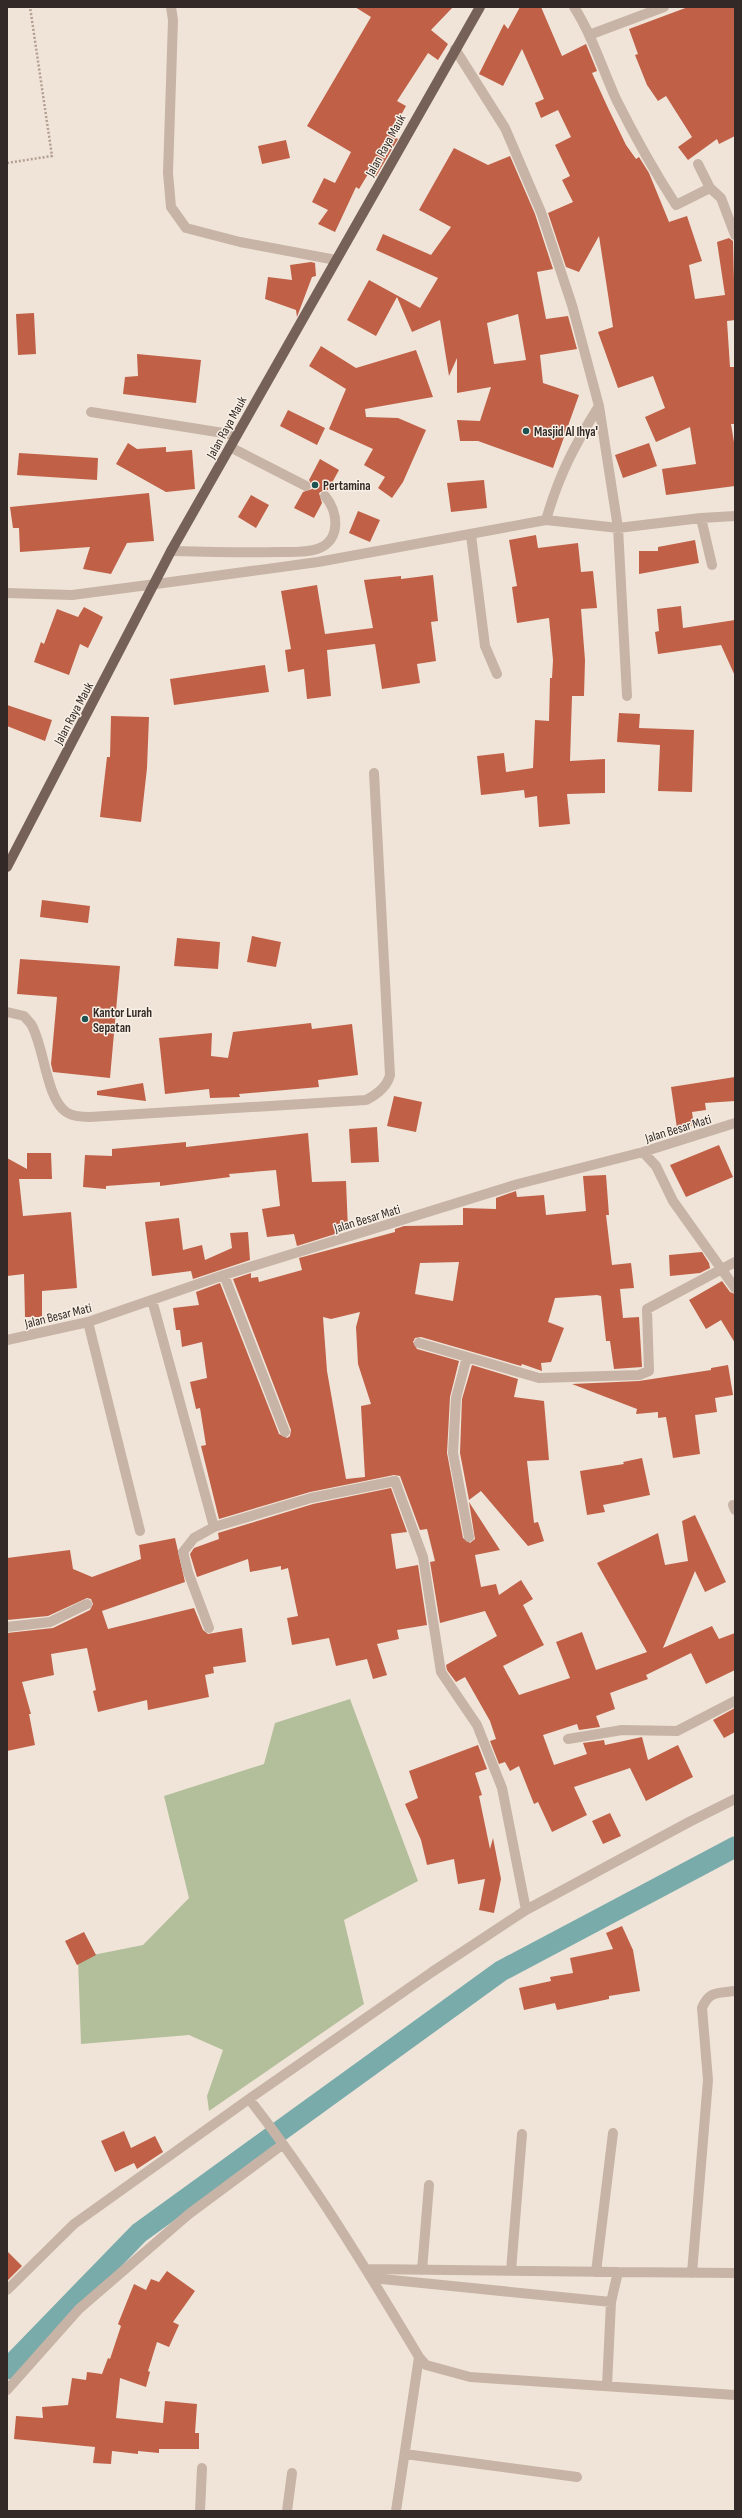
<svg xmlns="http://www.w3.org/2000/svg" width="742" height="2518" font-family="'Sofia Sans Condensed',sans-serif">
	<style>
		.green { fill: #b3be9a }
		.lines { fill: none; stroke-linecap: round; stroke-linejoin: round }
		.canal { stroke: #7aabab; stroke-width: 21 }
		.building { fill: #bf6047; fill-rule: evenodd }
		.path { stroke: #b39e90; stroke-width: 2.5; stroke-dasharray: 2 2; stroke-linecap: butt }
		.lane { stroke: #c7b4a6; stroke-width: 10 }
		.street { stroke: #c7b4a6; stroke-width: 10 }
		.primary { stroke: #756158; stroke-width: 10 }
		.poi-dot { fill: #1e5152; stroke: #f8efe5; stroke-width: 1.5 }
		.labels { text-anchor: middle; stroke-width: 3; stroke-linejoin: round; paint-order: stroke }
		.street-label { font-size: 13px; fill: #332a27; stroke: #f8efe5 }
		.poi-label { font-size: 13px; font-weight: bold; fill: #332a27; stroke: #f8efe5; text-anchor: start }
	</style>
	<rect width="100%" height="100%" fill="#f0e4d9"/>
	<path class="green" d="M350,1699l68,182 -74,39 20,84 -155,107 -2,-15 16,-46 -34,-15 -108,9 -3,-86 65,-13 46,-47 -25,-102 100,-32 11,-41z"/>
	<g class="lines">
		<path class="canal" d="M7,2369l132,-136 362,-262 234,-124"/>
	</g>
	<path class="building" d="M355,7h98l-22,23 17,14 -10,16 -10,-7 -31,48 9,5 -16,29 8,4 -23,39 -7,-4 -9,15 -3,-2 -21,45 -17,-8 10,-14 -16,-8 12,-24 11,5 16,-31 -44,-26 64,-109z
		M520,7h21l21,49 24,-12 11,27 -5,2 16,35 18,37 10,14 3,-2 10,16 20,49 18,-6 15,45 -13,4 6,34 30,-4 -8,-53 12,-4 4,3 2,79 -8,1 3,46h5v57h-4l4,24v38l-69,9 -4,-26 34,-5 -6,-37 -34,15 -11,-25 20,-9 -12,-32 -35,12 -20,-56 15,-5 -14,-91 -20,36 -13,-5 -18,-54 25,-11 -11,-22 8,-4 -15,-31 16,-8 -13,-27 -17,8 -6,-15 9,-4 -22,-50 -19,37 -24,-12 25,-50 4,5z
		M688,7h47v129l-16,8 -2,-5 -29,21 -10,-13 14,-10 -26,-41 -8,5 -11,-16 -12,-30 3,-1 -9,-25z
		M286,140l4,18 -28,6 -4,-18z
		M454,148l34,17 22,-9 25,58 18,55 -16,3 9,47 22,-3 9,33 -37,6 3,28 36,12 -26,73 -75,-27h-18l-3,-21 23,1 11,-34 -34,6v-35l-8,18 -9,-56 -28,12 -15,-35 -21,39 -29,-16 22,-40 51,28 18,-30 -62,-28 7,-16 48,21 20,-28 -32,-17zM518,314l8,46 -32,4 -7,-41z
		M311,262l4,1 1,13 -4,1 -15,40 -1,-7 -31,-11 3,-22 24,3 -2,-15z
		M34,313l2,41 -18,1 -2,-41z
		M321,346l35,22 60,-18 17,47 -68,12 1,8 32,1 28,12 -23,52 -11,16 -14,-10 7,-11 -21,-12 9,-16 -44,-20 17,-40 -37,-23z
		M137,354l64,6 -5,43 -73,-9 2,-17 13,-1z
		M288,410l37,18 -8,17 -37,-19z
		M128,443l9,6 29,-2v5l26,-2 3,39 -29,3 -50,-28z
		M649,443l8,23 -34,12 -8,-23z
		M19,453l79,5 -1,22 -80,-5z
		M320,459l19,11 -11,20h-4l-5,3 3,10 -8,15 -20,-10 9,-16 9,-3v-4l-3,-5z
		M484,480l3,28 -36,4 -4,-29z
		M149,493l5,48 -27,2 -16,31 -28,-5 7,-22 -70,5 -1,-24h-6l-3,-21z
		M251,495l18,10 -13,23 -18,-11z
		M358,511l22,9 -10,22 -21,-9z
		M536,535l2,13 40,-5 3,29 12,-1 4,37 -16,1 4,51 -1,36h-12l-2,65 35,-2v34l-38,1 3,30 -31,3 -2,-31 -12,2 -1,-8 -43,5 -4,-39 27,-3 2,19 27,-4 2,-48 14,1 1,-43h2l1,-18 -4,-42 -32,5 -5,-36 5,-1 -8,-46z
		M695,540l4,23 -60,11v-23h19v-4z
		M433,575l5,46 -7,1 5,39 -19,3 3,19 -38,6 -7,-45 -48,6 4,46 -24,3 -3,-30 -16,3 -3,-22 6,-1 -10,-58 36,-6 8,49 48,-6 -9,-48 37,-4v3z
		M681,606l2,22 52,-8v56l-14,-31 -63,9 -3,-22 4,-1 -2,-22z
		M84,607l19,10 -15,31 -8,-4 -11,31 -35,-13 7,-20 3,2 13,-35 21,8z
		M265,665l4,27 -95,13 -4,-26z
		M7,705l45,15 -7,21 -38,-15z
		M619,713l21,1 -1,14 55,2 -2,62 -34,-1 2,-46 -43,-3z
		M111,716l38,1 -2,51 -6,54 -41,-5 7,-60h3z
		M42,900l48,6 -2,17 -48,-6z
		M252,936l29,6 -5,25 -29,-5z
		M177,938l43,4 -2,27 -44,-3z
		M20,959l100,7 -10,112 -57,-6 -2,-8 6,-67 -40,-3z
		M311,1023l1,6 40,-5 6,51 -40,5 1,7 -80,7 1,3 -30,1 -1,-9 -44,5 -6,-56 53,-5 -1,23 17,2 5,-26z
		M735,1077v24l-30,2 1,7 -14,2 2,13 -17,3 -6,-41z
		M143,1083l3,18 -49,-6v-4z
		M394,1096l28,6 -6,30 -29,-6z
		M377,1127l2,35 -28,1 -2,-34z
		M308,1133l4,49 34,-1 2,49 -51,16 -3,-12 -27,3 -5,-28 18,-3 -4,-36 -47,4 1,3 -70,9v-4l-54,4v3l-23,-2 2,-32 27,1v-7l74,-7v5z
		M719,1145l14,32 -47,20 -16,-32z
		M27,1153h24l1,26h-33l4,37 48,-4 6,76 -35,3v26h-17l-1,-43 -17,2v-118l20,11z
		M606,1175l3,40h-3l6,50 19,-2 3,25 -14,1 3,29 16,-1 3,50 -28,2 -4,-28h-4l-5,-45 -4,-1 -42,3 -7,24 16,6 -13,34 -10,1 1,8 -20,-7 -1,2 -100,-29 -6,1 -2,4 4,7 42,12 -9,36 -3,56 16,85 7,5 5,-4 -6,-37 31,48 -25,5 6,32 15,-3 3,11 22,-15 12,19 -10,6 21,40 -41,21 16,29 51,-17 -14,-36 26,-10 14,38 51,-18 -50,-89 61,-30 7,32 23,-4 -6,-40 13,-6 31,67 -21,10 -10,-21 -32,77 49,-22 7,13 16,-6v37l-29,14 -15,-31 -45,22 2,4 -38,14 5,16 -19,7 4,11 -21,3 -2,-6 -34,11 11,30 33,-11 -4,-11 21,-3 1,5 37,-8 6,23 30,-15 15,32 -47,24 -16,-33 -56,19 13,28 -35,17 -14,-30 -4,2 -15,-38 -9,5 -5,-9 -6,2 -9,-23 6,-2 -6,-18 -25,-44 -9,5 -9,-12 -1,-5 51,-29 -12,-25 -45,12 -10,-61 5,-1 -8,-32 -7,1 -20,-54 -6,-1 -84,17 -91,27 -18,-73 5,-1 -6,-37 -4,1 -6,-27 17,-4 -5,-36 -20,5 -2,-17h-4l-3,-22 26,-3 -3,-13 24,-9 59,151 8,4 3,-2 1,-6 -58,-151 18,-6v5l7,-1 1,5 43,-12 -3,-12 96,-26v-3l9,-3 59,-1v-17l33,1v-11l20,-7 1,6 27,-2 2,20 40,-4 -3,-35zM459,1262l-6,39 -38,-7 5,-31zM360,1312l-4,15 2,37 13,40 -10,2 4,71 -19,2 -19,-108 -4,-54 8,2z
		M179,1218l4,32 19,-5 3,15 27,-12 -2,-15 18,-1 2,28 -57,19 -2,-8 -39,5 -7,-54z
		M702,1252l7,11 1,5 -10,5 -30,3 -1,-21z
		M722,1281l8,11 5,2v49l-14,-23 -15,9 -17,-29z
		M472,1365l46,14 -4,18 30,4 5,59 -22,1 7,62 4,-1 6,19 -16,5 -47,-55 -12,9 -9,-47 2,-54z
		M728,1365l5,30 -18,3 2,14 -22,3 5,39 -27,4 -7,-41 -8,1v-6l-22,2 1,-5 -65,-25 67,-3 72,-11v-2z
		M642,1458l8,37 -47,10 2,7 -18,3 -7,-44 44,-7 -1,-2z
		M391,1488l16,44 -16,2 5,35 22,-4 9,60 -30,5 2,9 -22,5 10,31 -14,4 -6,-20 -31,7 -7,-28 -37,7 -5,-27 11,-2 -10,-48 -7,2v-4l-31,6 -2,-13 -51,18 -7,-23 4,-6 25,-9 -1,-6 95,-29z
		M175,1538l10,44 -83,29 6,18 86,-21 9,22 5,4 34,-6 4,34 -33,5 1,6 -9,2 4,22 -61,13 -1,-10 -49,12 -5,-21 3,-1 -9,-42 -36,6 3,21 -32,7 9,32h-2l6,31 -28,6v-118l46,-5 37,-18 3,-6 -2,-5 -4,-1 -39,18 -41,4v-62l63,-8 3,19 19,8 49,-18 -2,-14z
		M735,1708v24l-11,6 -11,-18z
		M478,1745l9,24 -12,4 7,22 -3,1 11,53 3,-11 8,41 -7,34 -15,-3 6,-31 -27,5 -4,-25 -27,6 -6,-25 -16,-36 13,-6 -9,-27z
		M610,1813l11,23 -18,8 -11,-23z
		M622,1926l11,24 7,41 -31,5v3l-52,11 -2,-7 -31,7 -5,-22 32,-7 -1,-4 23,-4 -3,-15 43,-9 -7,-16z
		M84,1932l12,23 -19,10 -12,-24z
		M124,2131l7,17 24,-12 8,16 -26,17 -3,-6 -19,9 -14,-31z
		M7,2251l15,15 -15,15z
		M167,2271l28,20 -22,31 6,3 -10,22 -12,-5 -9,29 2,1 -4,15 -26,-9 -4,40 47,5 2,-22 32,3 -2,29h4v16h-40v4l-21,-2v3l-26,-3 -1,13 -18,-1 2,-16 -81,-8 2,-23 27,2 -1,-11 26,-2 4,-27 14,2 1,-8 15,2 6,-16 2,1 11,-33 -3,-2 16,-40 12,6 5,-11 8,3z"/>
	<g class="lines">
		<path class="path" d="M7,163l45,-7 -22,-149"/>
		<path class="lane" d="M171,7l2,13 -5,153 3,34 15,21 54,14 96,18
			M230,447l76,39
			M171,551c36,1 71,2 107,1 13,0 27,1 39,-3 25,-8 21,-38 8,-53
			M7,1012l17,4 7,8c13,21 15,74 35,88 7,5 17,5 24,5l276,-17c10,-5 21,-13 24,-25l-16,-302
			M88,1322l52,209"/>
		<path class="street" d="M574,7c18,28 28,61 42,92 18,36 38,72 60,106l34,-17 -12,-24
			M589,35l75,-28
			M455,49l50,79 36,84 31,93 27,101 19,122 9,168
			M710,188l11,10 14,37
			M91,412l145,23
			M701,518l11,47
			M546,520c13,-45 28,-74 53,-114
			M471,535l14,111 12,28
			M7,593l65,2 84,-11 162,-22 228,-42 72,8 83,-10 34,-2
			M643,1152l13,14 17,35 62,87
			M224,1275l61,157
			M152,1300l62,227
			M7,1340l81,-18 136,-47 294,-91 125,-32 92,-29
			M419,1343l120,35 100,-3 10,-4 -2,-62 88,-47
			M467,1357l-11,41 -3,55 16,84
			M733,1505l2,5
			M7,1627l43,-5 37,-18
			M209,1628l-21,-56 -5,-20 11,-14 20,-11 97,-29 84,-17 28,76 18,115 36,53 25,63 24,122
			M568,1739l54,-9 55,1 58,-30
			M249,2099c63,80 118,171 170,258l7,8 44,12 265,18
			M366,2269l252,3
			M422,2270l7,-85
			M511,2271l11,-137
			M596,2272l17,-139
			M692,2273l16,-193 -6,-72c7,-17 16,-15 33,-17
			M372,2278l239,24 7,-30 117,1
			M7,2290l67,-66 175,-125 183,-127 94,-62 163,-88 46,-23
			M607,2386l4,-84
			M7,2390l72,-81 110,-95 93,-69
			M405,2454l172,23
			M200,2511l2,-43
			M287,2511l5,-38
			M396,2511l23,-154"/>
		<path class="primary" d="M7,867l164,-316 309,-544"/>
	</g>
	<g class="poi-dot">
		<circle cx="526" cy="431" r="4"/>
		<circle cx="315" cy="485" r="4"/>
		<circle cx="85" cy="1019" r="4"/>
	</g>
	<g class="labels">
		<g class="street-label">
			<text transform="translate(385 145) rotate(-61)" y="5">Jalan Raya Mauk</text>
			<text transform="translate(226 427) rotate(-61)" y="5">Jalan Raya Mauk</text>
			<text transform="translate(73 713) rotate(-62)" y="5">Jalan Raya Mauk</text>
			<text transform="translate(678 1128) rotate(-17)" y="5">Jalan Besar Mati</text>
			<text transform="translate(367 1218) rotate(-17)" y="5">Jalan Besar Mati</text>
			<text transform="translate(58 1315) rotate(-14)" y="5">Jalan Besar Mati</text>
		</g>
		<g class="poi-label">
			<text x="534" y="436">Masjid Al Ihya'</text>
			<text x="323" y="490">Pertamina</text>
			<text x="93" y="1017">Kantor Lurah<tspan x="93" dy="15">Sepatan</tspan></text>
		</g>
	</g>
	<rect width="742" height="2518" fill="none" stroke="#332a27" stroke-width="16"/>
</svg>
